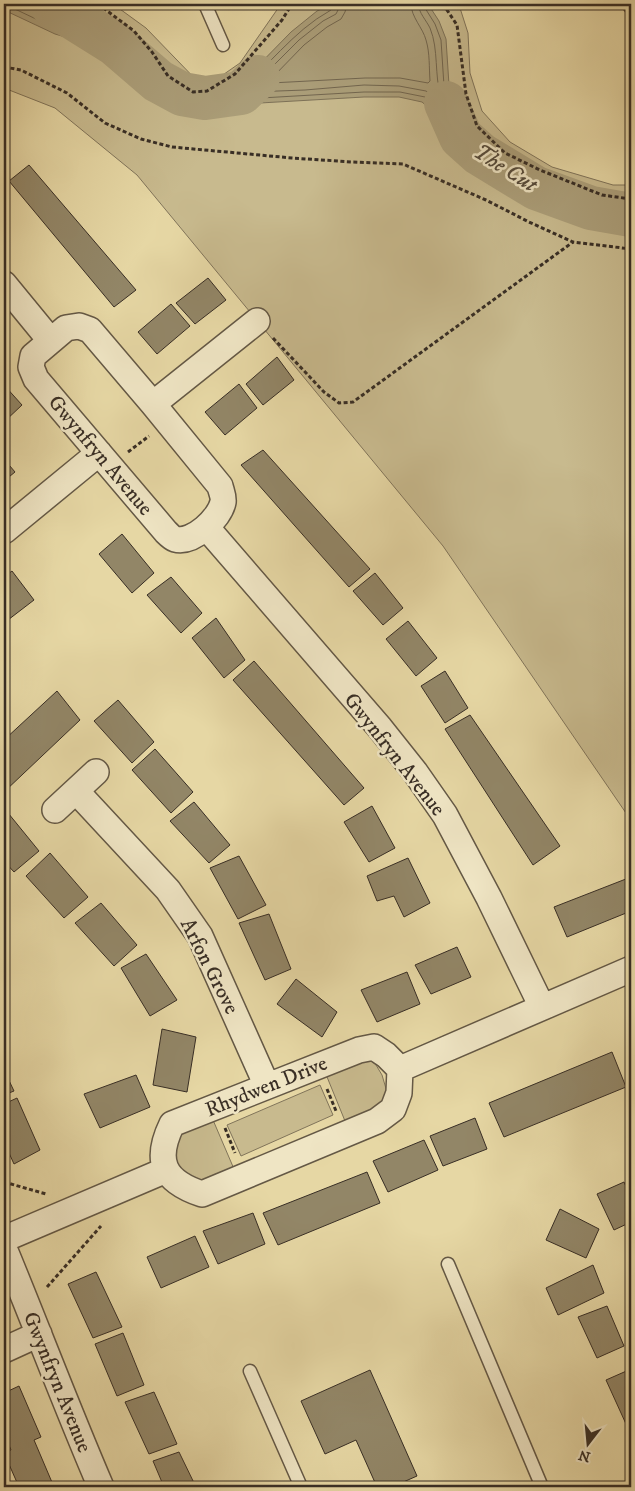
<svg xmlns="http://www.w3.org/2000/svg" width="635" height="1491" font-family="'IM FELL DW Pica',serif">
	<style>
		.green { fill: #c8ba8e; stroke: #80745a }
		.water { fill: #ab9e79; stroke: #7d7157 }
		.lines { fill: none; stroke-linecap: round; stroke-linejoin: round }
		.shore { stroke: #72664f; stroke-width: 1 }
		.river { stroke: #ab9e79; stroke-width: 44 }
		.building { fill: #928667; stroke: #382e25 }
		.service-casing { stroke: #645845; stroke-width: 15 }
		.minor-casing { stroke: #645845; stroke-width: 28 }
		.path { stroke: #382e25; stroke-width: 3; stroke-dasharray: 4 2.5; stroke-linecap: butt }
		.service { stroke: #efe5c4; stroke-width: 12 }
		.minor { stroke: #efe5c4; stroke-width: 25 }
		.labels { text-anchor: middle; stroke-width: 5; stroke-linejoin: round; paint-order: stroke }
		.street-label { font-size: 21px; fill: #382e25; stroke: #efe5c4 }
		.water-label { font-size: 22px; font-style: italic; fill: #554a3a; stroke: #efe5c4 }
	</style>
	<rect width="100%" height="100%" fill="#e6d7a4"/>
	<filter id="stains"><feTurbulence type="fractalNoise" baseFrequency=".004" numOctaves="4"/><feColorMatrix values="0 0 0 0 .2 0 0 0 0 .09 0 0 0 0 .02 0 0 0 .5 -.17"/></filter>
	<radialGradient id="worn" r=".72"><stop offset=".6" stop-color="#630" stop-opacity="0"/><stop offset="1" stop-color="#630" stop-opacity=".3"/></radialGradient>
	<path class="green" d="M4,4h109l33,24 58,60 36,-25 41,-59h176l3,4 8,25 2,40 12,38 28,31 42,25 61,18h18v630l-3,1 -185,-270 -306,-371 -82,-67 -51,-20z
		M359,1058l11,2 6,5 6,10 5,17 -2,7 -5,8 -35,14 -20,-49z
		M320,1085l13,30 -92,41 -14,-31z
		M213,1120l21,49 -37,16 -21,-18 -5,-24 5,-8z"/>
	<path class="water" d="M4,4h75l11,7 40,35 28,35 -35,-22 -30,-14 -38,-11 -51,-24z
		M332,4h96l11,17 7,18 3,46 7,21 9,21 15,17 39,34 -61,-38 -15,-20 -21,-18 -23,-5h-35l-121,7 -38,-6 27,-10 15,-11 44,-45 26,-21z"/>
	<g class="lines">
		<path class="shore" d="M19,4l40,19 33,9v-4l-19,-15 -2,-4 -1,-5
			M333,4l-2,6c-40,22 -62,58 -98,84v3l11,2 120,-7h36l25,5 22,19 8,11 3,1 1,-3 -15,-39 -3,-46 -6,-16 -10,-16v-4
			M339,4l-1,6 -2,4 -13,7 -24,19 -48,48v4l54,-2 59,-5 35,1 27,5 11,8 3,1 1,-3c-7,-22 -2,-47 -11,-69 -4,-8 -11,-15 -12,-24
			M347,4l-2,8 -4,7 -14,8 -23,18 -34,35 1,3 94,-5h35l28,5 2,-2c-1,-13 0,-28 -4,-41 -3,-12 -15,-23 -15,-36
			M4,6l13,4 40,19 38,12 28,12h3l-1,-4 -47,-39 -1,-6"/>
		<path class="river" d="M51,4l64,40 43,37 24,13 23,4 36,-5 17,-16
			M446,103l15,34 19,17 56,34 55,20 40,7"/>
	</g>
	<path class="building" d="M29,165l107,125 -22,17 -105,-126z
		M208,278l18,22 -31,24 -19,-21z
		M171,304l19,22 -33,28 -19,-22z
		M277,357l17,23 -31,25 -17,-21z
		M239,384l18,24 -32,27 -20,-23z
		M4,385l18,20 -18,17z
		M263,450l107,119 -21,18 -108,-122z
		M4,459l11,13 -11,9z
		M122,534l32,39 -22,20 -33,-39z
		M12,571l22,29 -30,23v-46z
		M375,573l28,35 -20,17 -30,-34z
		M171,577l31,36 -21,20 -34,-38z
		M216,618l29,42 -21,18 -32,-40z
		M408,621l29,37 -21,18 -30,-37z
		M254,661l110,127 -20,17 -111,-125z
		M445,671l23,37 -23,15 -24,-37z
		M57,691l23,29 -76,72v-52z
		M118,700l36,42 -22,21 -38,-42z
		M470,715l90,131 -27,19 -88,-136z
		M155,749l38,43 -22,21 -39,-43z
		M194,802l36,43 -21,18 -39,-42z
		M372,806l23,42 -26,14 -25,-40z
		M4,808l35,43 -25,21 -10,-11z
		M50,853l38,44 -24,21 -38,-42z
		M239,856l27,49 -28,14 -28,-51z
		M408,858l22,45 -26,14 -10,-21 -17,5 -10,-25z
		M631,877v34l-64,26 -13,-30z
		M101,903l36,42 -23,21 -39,-43z
		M269,914l22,55 -26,11 -26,-57z
		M457,947l14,30 -40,17 -16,-29z
		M146,954l31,46 -27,16 -29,-48z
		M407,972l13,32 -43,18 -16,-32z
		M296,979l41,33 -15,25 -45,-33z
		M162,1029l34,8 -9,55 -34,-7z
		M612,1052l14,35 -122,50 -15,-34z
		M4,1070l10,21 -10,4z
		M136,1075l14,32 -50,21 -16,-34z
		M17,1098l23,52 -26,14 -10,-22v-38z
		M475,1118l12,31 -44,17 -13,-30z
		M424,1140l14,30 -50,22 -15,-31z
		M367,1172l13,31 -102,42 -15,-32z
		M624,1182l7,16v24l-17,8 -17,-36z
		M560,1209l39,20 -13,29 -40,-18z
		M253,1213l12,31 -47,20 -15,-33z
		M195,1236l14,31 -48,21 -14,-31z
		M593,1265l11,28 -46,22 -12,-27z
		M96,1272l26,55 -29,11 -25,-54z
		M607,1306l17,40 -27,12 -19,-41z
		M123,1333l21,52 -27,11 -22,-52z
		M631,1369v52l-5,3 -20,-44z
		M370,1370l47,106 -25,11h-15l-21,-47 -31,14 -24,-53z
		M19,1386l22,51 -7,3 20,47h-35l-15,-34 7,-3 -7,-17v-40z
		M154,1392l23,52 -28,10 -24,-52z
		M179,1452l17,35h-32l-11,-26z"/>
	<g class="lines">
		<g class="service-casing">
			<path id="service" d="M205,4l18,41
				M628,4l3,4
				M448,1264l94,223
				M250,1371l51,116"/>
		</g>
		<g class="minor-casing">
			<path id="minor" d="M4,284l46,56
				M79,326l11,4 63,74 67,82c1,5 4,11 3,16 -3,16 -30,42 -48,37 -3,-1 -7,-5 -9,-7l-130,-153 -5,-12 2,-11 33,-28z
				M153,404l104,-83
				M207,528l173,200 35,44 30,43 44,83 53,109
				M4,531l95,-78
				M76,791l92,99 32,46 67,150
				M55,810l41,-38
				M374,1047l12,8 14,14 -1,24 -6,16 -16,12 -175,73c-39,-13 -48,-33 -30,-70l187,-74z
				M400,1069l231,-100
				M4,1239l162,-69
				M4,1248c33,80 63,160 97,239
				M4,1350l35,-16"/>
		</g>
		<path class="path" d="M98,4l36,27 18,21 16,24 25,16 14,-1 28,-17 47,-54 10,-16
			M443,4l14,21 9,69 11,32 28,27 35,17 62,25 29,4
			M4,67l17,3 46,23 38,30 36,16 31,8 120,11 60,4 51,2 83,36 43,22 44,20 58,7
			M273,338l51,54 15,11 14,-1 220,-160
			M128,452l21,-16
			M327,1089l9,22
			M225,1128l10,25
			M4,1182l42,12
			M47,1287l54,-61"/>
		<use href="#service" class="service"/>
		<use href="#minor" class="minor"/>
	</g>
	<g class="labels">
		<g class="street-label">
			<text transform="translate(101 455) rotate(50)" y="7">Gwynfryn Avenue</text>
			<text transform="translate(395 754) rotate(52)" y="7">Gwynfryn Avenue</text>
			<text transform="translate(210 966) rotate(63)" y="7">Arfon Grove</text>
			<text transform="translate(266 1086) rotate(-22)" y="7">Rhydwen Drive</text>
			<text transform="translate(58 1382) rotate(68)" y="7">Gwynfryn Avenue</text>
		</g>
		<g class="water-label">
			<text transform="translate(506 167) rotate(32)" y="8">The Cut</text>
		</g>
	</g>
	<rect width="635" height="1491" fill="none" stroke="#e6d7a4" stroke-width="20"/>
	<rect x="5" y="5" width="625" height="1481" fill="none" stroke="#382e25" stroke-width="2.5"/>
	<rect x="10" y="10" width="615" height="1471" fill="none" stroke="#382e25"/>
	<g transform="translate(588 1444) rotate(196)" stroke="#efe5c4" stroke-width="4" paint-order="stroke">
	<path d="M0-4L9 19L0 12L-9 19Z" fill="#382e25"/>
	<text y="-8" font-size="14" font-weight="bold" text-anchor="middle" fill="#382e25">N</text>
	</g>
	<rect width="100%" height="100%" filter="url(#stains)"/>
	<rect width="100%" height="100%" fill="url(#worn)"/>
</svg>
